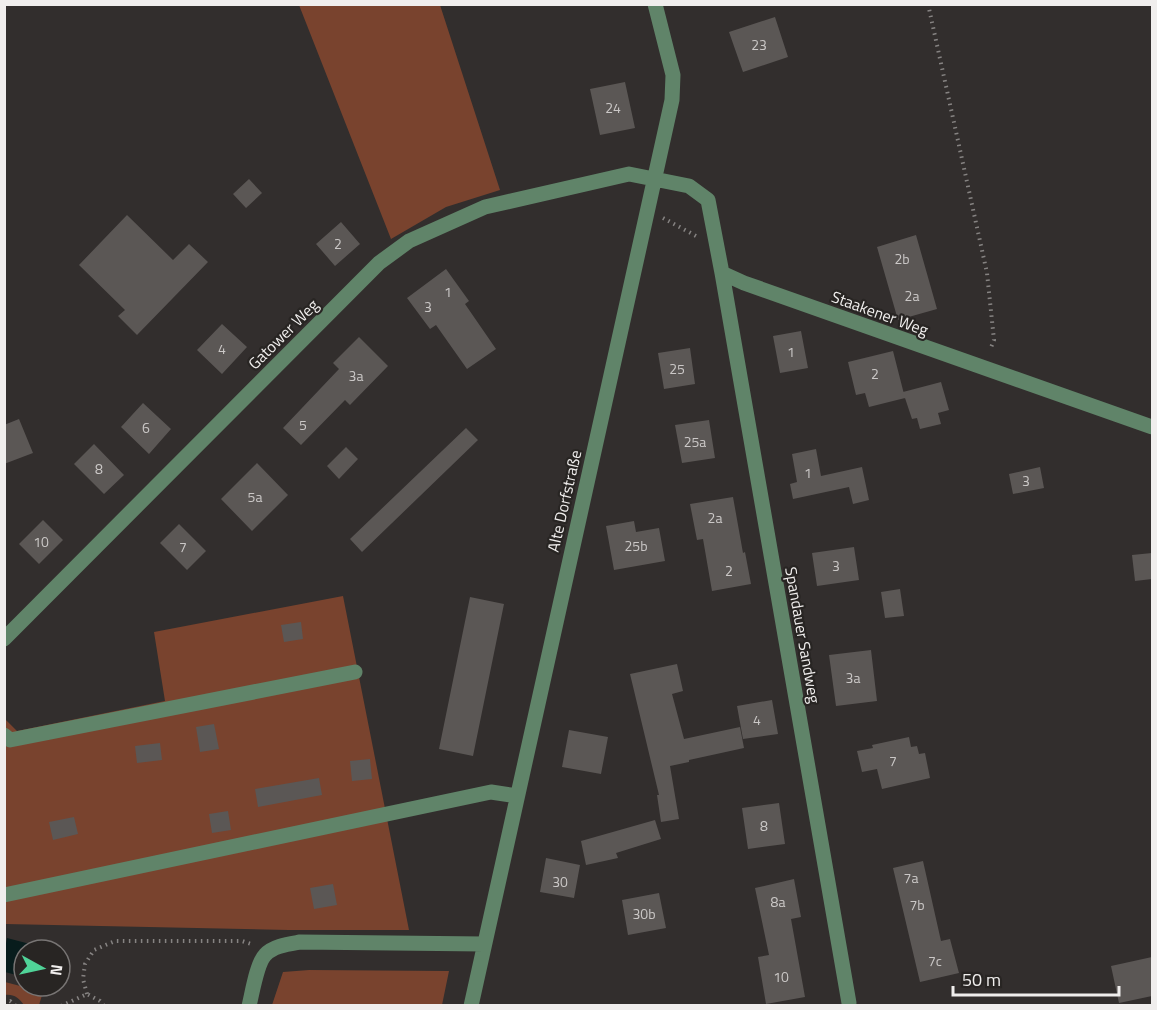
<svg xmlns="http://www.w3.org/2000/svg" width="1157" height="1010" font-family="'Titillium Web',sans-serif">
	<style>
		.green { fill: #79432e }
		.water { fill: #081c1c }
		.building { fill: #5b5755 }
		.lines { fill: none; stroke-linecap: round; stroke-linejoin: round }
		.path { stroke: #868382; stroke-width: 4; stroke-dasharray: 1.5 4.5; stroke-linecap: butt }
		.minor { stroke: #608469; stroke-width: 15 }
		.labels { text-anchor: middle; stroke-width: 4.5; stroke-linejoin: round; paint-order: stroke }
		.number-label { font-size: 14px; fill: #cbc8c7 }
		.street-label { font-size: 16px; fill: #f0eeed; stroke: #282523 }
	</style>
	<rect width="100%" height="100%" fill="#322e2d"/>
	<path class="green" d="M299,5h141l60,185 -54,17 -55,32z
		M343,596l66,334h-120l-284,-6v-205l12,12 148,-30 -11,-69z
		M309,970l140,1 -7,34h-170l11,-33z
		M5,982l38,10 -4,13h-15c-5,-7 -10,-11 -19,-10z"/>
	<path class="water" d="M7,938l46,12h-29v27l-19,-5v-23z"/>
	<path class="building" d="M775,17l13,40 -45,15 -14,-40z
		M625,82l10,46 -35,7 -10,-46z
		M249,179l13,14 -16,15 -13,-14z
		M127,215l46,45 16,-16 19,18 -71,73 -19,-19 7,-6 -46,-45z
		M341,222l19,22 -25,22 -19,-22z
		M916,235l21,74 -39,11 -21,-73z
		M446,269l23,32 -4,3 31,45 -29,20 -31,-44 -6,4 -23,-31z
		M222,324l25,23 -25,27 -25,-24z
		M801,331l7,37 -28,5 -7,-37z
		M359,337l29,29 -38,39 -5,-5 -44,45 -18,-17 56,-59 -6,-6z
		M690,348l5,36 -31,5 -6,-36z
		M893,351l12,47 -36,9 -4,-14 -9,2 -8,-33z
		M941,382l8,28 -11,3 3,11 -21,5 -3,-11 -5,1 -9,-27z
		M143,403l28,26 -22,25 -28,-27z
		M19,419l14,34 -29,11v-39z
		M709,420l6,38 -33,5 -7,-38z
		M466,428l12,12 -116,112 -12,-13z
		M94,444l30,31 -20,19 -30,-30z
		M346,447l12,12 -19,20 -12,-13z
		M816,449l5,27 41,-9 7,33 -16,4 -4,-17 -56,12 -3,-15 7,-2 -5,-28z
		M257,463l31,32 -36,36 -31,-32z
		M1040,467l4,21 -31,6 -4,-20z
		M733,497l10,56 2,-1 6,32 -39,7 -9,-52 -6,1 -7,-36z
		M43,520l20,20 -24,24 -20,-20z
		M634,521l2,11 23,-4 6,33 -51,9 -8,-44z
		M179,524l27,27 -19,19 -27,-27z
		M854,547l5,33 -42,6 -5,-33z
		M1152,553v26l-17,2 -3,-26z
		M900,589l4,27 -19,2 -4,-26z
		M470,597l34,7 -31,152 -34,-7z
		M301,622l2,17 -19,3 -3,-17z
		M871,650l6,51 -41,5 -7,-51z
		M677,664l6,27 -11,3 12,45 56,-12 4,21 -55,12v2l-19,4 9,53 -18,3 -4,-27h2l-29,-121z
		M772,700l6,34 -35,5 -6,-33z
		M214,724l5,25 -19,3 -4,-25z
		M569,730l39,7 -7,37 -39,-7z
		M909,737l2,10 6,-1 2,8 6,-1 5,25 -48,11 -5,-20 -15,3 -5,-21 16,-3 -1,-3z
		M160,743l2,17 -25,3 -2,-17z
		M370,759l2,20 -20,2 -2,-20z
		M319,778l3,17 -64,12 -3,-18z
		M779,803l6,41 -37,5 -6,-41z
		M228,811l3,19 -19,3 -3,-19z
		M74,817l4,17 -25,6 -4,-18z
		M655,820l6,19 -45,14 2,5 -32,7 -5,-24z
		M546,858l34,7 -6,33 -34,-6z
		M923,861l18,80 9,-2 9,34 -39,9 -27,-114z
		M794,879l7,38 -10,2 14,78 -39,7 -8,-47 11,-2 -14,-67z
		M333,884l4,21 -23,4 -4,-21z
		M659,893l7,35 -38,7 -6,-35z
		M1152,957v39l-33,7 -8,-37z"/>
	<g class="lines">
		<path class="path" d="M928,4l59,269 7,67 -4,10
			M663,218l33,18
			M87,994l-4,-15 2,-15 9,-14 21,-9h127l9,3
			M4,1002l6,-1 6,5
			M61,1006l26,-12 13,7 4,5"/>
		<path class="minor" d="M722,273l127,730
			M4,639l375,-376 30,-22 76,-34 144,-33 60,12 19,14 14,73 22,10 408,144
			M4,735l6,5 345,-68
			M4,895l487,-103 26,4
			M249,1006c3,-12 8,-43 16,-51 8,-9 24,-11 35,-13l184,2
			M471,1006l201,-906 1,-25 -18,-71"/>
	</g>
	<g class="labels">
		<g class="number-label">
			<text x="759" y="50">23</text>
			<text x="613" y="113">24</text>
			<text x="338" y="249">2</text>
			<text x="902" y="264">2b</text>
			<text x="448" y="297">1</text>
			<text x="912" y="301">2a</text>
			<text x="428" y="312">3</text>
			<text x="222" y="354">4</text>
			<text x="791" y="357">1</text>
			<text x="677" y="374">25</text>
			<text x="875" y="379">2</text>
			<text x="356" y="381">3a</text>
			<text x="303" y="430">5</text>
			<text x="146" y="433">6</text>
			<text x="695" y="447">25a</text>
			<text x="99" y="474">8</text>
			<text x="808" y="478">1</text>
			<text x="1026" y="486">3</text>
			<text x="255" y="502">5a</text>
			<text x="715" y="523">2a</text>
			<text x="41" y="547">10</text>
			<text x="636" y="551">25b</text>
			<text x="183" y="552">7</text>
			<text x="836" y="571">3</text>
			<text x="729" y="576">2</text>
			<text x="853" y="683">3a</text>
			<text x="757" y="725">4</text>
			<text x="893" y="766">7</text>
			<text x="764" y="831">8</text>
			<text x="911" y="883">7a</text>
			<text x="560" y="887">30</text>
			<text x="778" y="907">8a</text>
			<text x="917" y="910">7b</text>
			<text x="644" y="919">30b</text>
			<text x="935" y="966">7c</text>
			<text x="781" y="982">10</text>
		</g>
		<g class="street-label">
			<text transform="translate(880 313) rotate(20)" y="6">Staakener Weg</text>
			<text transform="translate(283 334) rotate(-45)" y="6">Gatower Weg</text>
			<text transform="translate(564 501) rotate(-77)" y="6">Alte Dorfstraße</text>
			<text transform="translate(803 635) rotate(80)" y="6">Spandauer Sandweg</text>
		</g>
	</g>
	<rect width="1157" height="1010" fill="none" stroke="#f0eeed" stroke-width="12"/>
	<g transform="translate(42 968) rotate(98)"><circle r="28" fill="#282523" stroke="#787574" stroke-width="1.5"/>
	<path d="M0-4.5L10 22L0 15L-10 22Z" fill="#50d398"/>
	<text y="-9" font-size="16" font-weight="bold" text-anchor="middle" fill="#f0eeed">N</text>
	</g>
	<path d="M953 986v9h166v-9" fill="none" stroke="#f0eeed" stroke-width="3"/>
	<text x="962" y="986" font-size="18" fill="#f0eeed" stroke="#282523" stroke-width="4.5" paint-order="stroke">50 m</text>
</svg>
